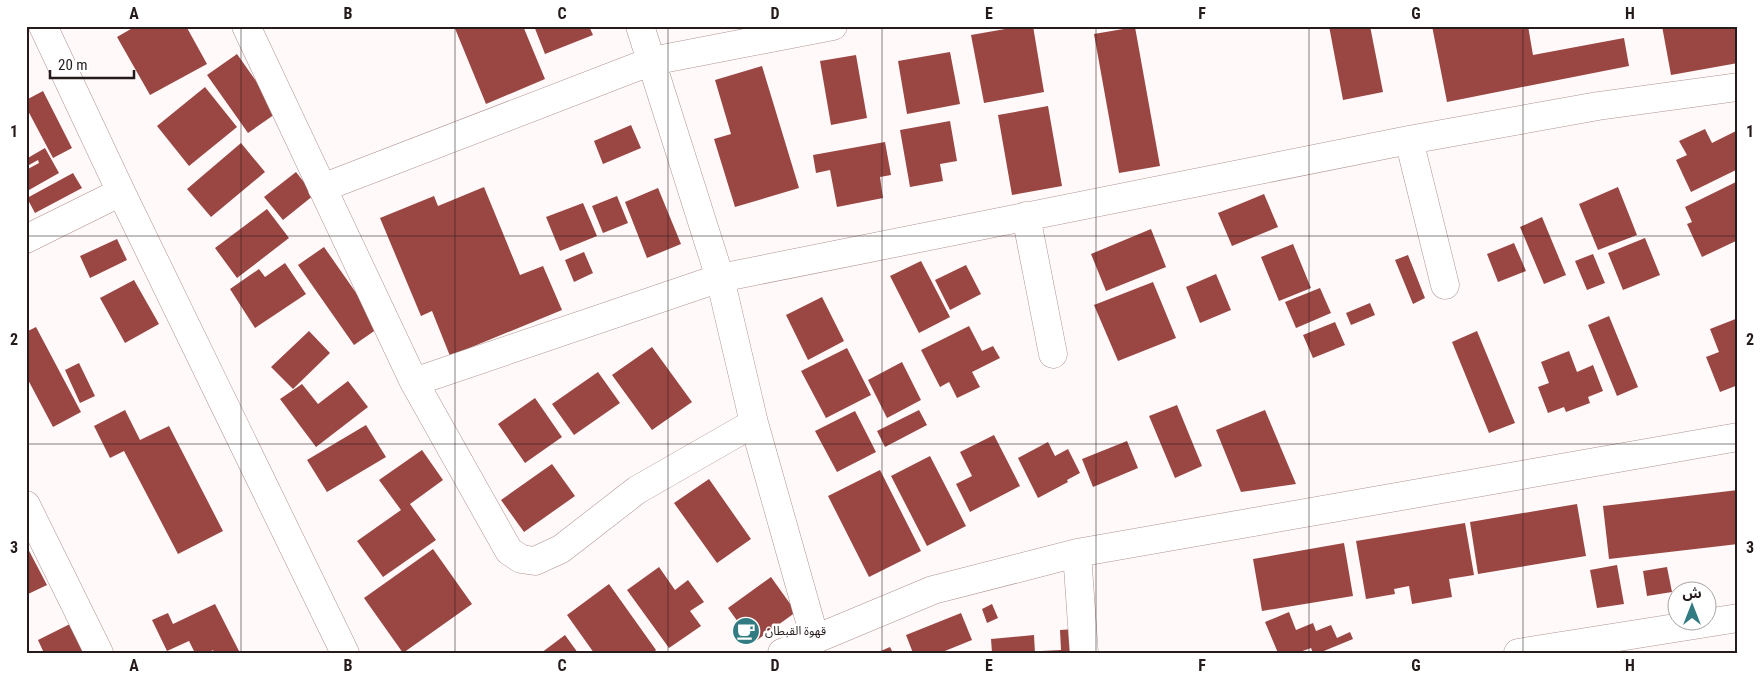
<svg xmlns="http://www.w3.org/2000/svg" width="1764" height="679" font-family="'Roboto Condensed','Noto Sans Arabic',sans-serif">
	<style>
		.building { fill: #9a4744 }
		.lines { fill: none; stroke-linecap: round; stroke-linejoin: round }
		.street-casing { stroke: #ae9492; stroke-width: 29 }
		.street { stroke: #fff; stroke-width: 28 }
		.grid { fill: none; stroke: #251b1a; stroke-width: 1; stroke-opacity: 0.55 }
		.labels { text-anchor: middle; stroke-width: 5; stroke-linejoin: round; paint-order: stroke }
		.poi-label { font-size: 12px; fill: #251b1a; stroke: #fff; text-anchor: start }
		.neatline { fill: none; stroke: #251b1a; stroke-width: 2 }
		.grid-label { font-size: 16px; text-anchor: middle; font-weight: bold; fill: #251b1a }
	</style>
	<rect width="100%" height="100%" fill="#fff9f9"/>
	<path class="building" d="M136,26h50l21,38 -57,31 -33,-58z
		M454,26h69l22,53 -59,25z
		M534,26h55l4,9 -48,19z
		M1022,26h11l11,66 -60,11 -13,-68z
		M1329,26h41l13,66 -40,8z
		M1432,26h96l5,29 91,-17 5,28 -182,36z
		M1662,26h76v37l-67,12z
		M1135,27l25,139 -41,7 -25,-139z
		M950,52l10,52 -53,10 -9,-53z
		M237,54l41,58 -30,21 -41,-58z
		M856,55l11,63 -36,7 -11,-64z
		M762,66l37,122 -64,19 -21,-68 17,-5 -16,-54z
		M205,87l32,40 -48,39 -32,-40z
		M43,91l29,57 -19,10 -27,-51v-7z
		M1048,106l14,80 -50,9 -14,-80z
		M950,121l7,40 -17,3 3,17 -33,6 -10,-57z
		M631,125l10,23 -38,16 -9,-23z
		M1705,129l7,14 24,-12 2,4v34l-47,23 -15,-32 11,-5 -8,-14z
		M885,142l6,33 -11,2 3,21 -46,9 -7,-37 -14,3 -3,-18z
		M241,143l24,29 -54,45 -24,-28z
		M45,148l14,25 -30,17 -3,-5v-15l13,-7 -1,-3 -9,5 -3,-6z
		M296,172l18,23 -31,25 -19,-23z
		M73,173l9,15 -47,25 -8,-15z
		M1738,181v59l-36,17 -15,-33 5,-2 -7,-15z
		M484,187l36,88 23,-9 19,44 -112,46 -18,-45 -11,5 -41,-98 54,-22 4,10z
		M1618,187l19,48 -39,15 -19,-46z
		M658,188l23,56 -34,14 -22,-56z
		M1264,194l14,33 -46,19 -14,-33z
		M617,196l11,27 -25,10 -11,-27z
		M583,203l14,33 -37,15 -14,-34z
		M267,209l22,29 -52,40 -22,-30z
		M1542,217l24,58 -22,9 -24,-57z
		M1151,229l15,38 -60,24 -15,-37z
		M1645,238l15,37 -37,15 -15,-37z
		M117,239l10,21 -37,18 -10,-22z
		M1514,243l12,28 -28,11 -11,-28z
		M1293,244l18,44 -32,13 -18,-44z
		M324,247l56,80 -26,18 -56,-80z
		M584,252l9,21 -19,9 -9,-22z
		M1593,254l12,29 -18,7 -12,-29z
		M1408,255l17,43 -12,6 -18,-44z
		M921,261l29,56 -31,16 -29,-57z
		M285,263l21,31 -51,34 -25,-39 29,-20 6,8z
		M966,265l15,29 -31,16 -15,-30z
		M1216,274l15,36 -31,13 -14,-36z
		M134,280l25,44 -34,19 -25,-45z
		M1153,282l23,56 -58,23 -24,-56z
		M1320,288l11,25 -35,15 -11,-26z
		M822,297l22,44 -36,19 -22,-45z
		M1370,303l5,12 -24,10 -5,-12z
		M1609,316l29,71 -21,9 -29,-71z
		M1738,318v67l-18,7 -14,-35 13,-5 -9,-23z
		M1335,322l10,23 -32,13 -10,-23z
		M969,326l13,25 11,-5 7,12 -28,14 8,15 -23,11 -8,-16 -9,5 -19,-37z
		M36,327l45,85 -28,15 -27,-51v-44z
		M309,331l21,22 -37,36 -22,-22z
		M1477,331l38,92 -26,10 -37,-91z
		M652,347l40,55 -40,28 -40,-55z
		M847,348l24,47 -45,23 -25,-47z
		M1569,351l8,21 16,-7 10,26 -15,6 2,6 -24,9 -2,-5 -16,6 -10,-26 11,-4 -8,-21z
		M902,362l19,38 -34,18 -19,-38z
		M79,363l16,33 -15,7 -15,-33z
		M598,372l22,31 -46,32 -22,-31z
		M348,381l20,26 -52,40 -36,-48 22,-15 16,20z
		M535,398l27,39 -37,26 -27,-39z
		M1177,405l25,61 -27,12 -26,-62z
		M125,410l15,30 29,-14 54,105 -45,23 -54,-103 -14,7 -16,-32z
		M919,410l8,15 -42,22 -8,-16z
		M1265,410l31,74 -55,8 -25,-62z
		M855,411l21,41 -39,20 -22,-41z
		M366,425l20,32 -59,35 -20,-32z
		M994,435l26,51 -50,26 -14,-28 16,-8 -12,-24z
		M1127,441l11,27 -45,19 -11,-28z
		M1048,442l7,14 13,-7 12,24 -13,7 1,2 -30,16 -20,-40z
		M422,450l21,30 -33,24 26,36 -53,37 -26,-36 44,-31 -22,-30z
		M930,456l36,70 -39,20 -36,-70z
		M552,464l23,32 -51,36 -23,-32z
		M880,470l41,81 -52,26 -41,-81z
		M709,479l42,60 -34,24 -43,-60z
		M1738,490v54l-129,15 -6,-53z
		M1577,504l9,52 -108,18 -8,-52z
		M1465,523l9,52 -25,4 3,18 -40,7 -3,-18 -15,3 1,5 -29,5 -10,-58z
		M1344,543l9,53 -91,15 -9,-52z
		M26,545l21,40 -21,10z
		M433,549l39,55 -69,49 -39,-55z
		M1617,565l7,39 -27,4 -7,-38z
		M659,567l16,23 13,-10 16,22 -14,9 11,15 -32,22 -42,-58z
		M1667,567l5,25 -25,4 -4,-25z
		M771,577l25,35 -43,31 -25,-35z
		M609,584l47,66 -3,3h-59l-27,-38z
		M215,604l25,49h-26l-1,-3 -5,3h-13l-6,-12 -22,10 -15,-31 16,-7 5,11z
		M992,604l6,14 -11,5 -5,-14z
		M1289,612l7,18 17,-7 3,8 15,-6 6,13 13,-6 3,7 -34,14h-6l-2,-5 -14,5h-19l-13,-31z
		M961,613l11,27 -32,13h-27l-7,-18z
		M76,621l15,32h-47l-6,-13z
		M1075,629l2,24h-36v-2l20,-1 -1,-20z
		M565,635l13,18h-37z
		M1034,635l1,18h-43l-1,-14z
		M890,647l3,6h-17z"/>
	<g class="lines">
		<g class="street-casing">
			<path id="street" d="M43,26l78,166 224,461
				M246,26l168,356 95,169 12,8 14,2 26,-12 76,-59 117,-67
				M640,26l80,252 34,145 61,216
				M1409,140l36,145
				M322,188l330,-127 181,-35
				M1026,216l27,138
				M26,239l95,-47
				M414,382l306,-104 689,-138 189,-34 140,-19
				M26,505l73,148
				M1077,553l7,100
				M782,653l151,-63 144,-37 661,-116
				M1518,653l220,-35"/>
		</g>
		<use href="#street" class="street"/>
	</g>
	<path class="grid" d="M241,26v627M455,26v627M668,26v627M882,26v627M1096,26v627M1309,26v627M1523,26v627M26,236h1712M26,444h1712"/>
	<defs>
		<g id="cafe-disc" transform="scale(1.4375)"><circle r="9.5" fill="#337b82" stroke="#fff"/><path d="M-5.5-4.5H6V0H3Q3 3.5 0 3.5H-2.5Q-5.5 3.5-5.5 0ZM3-3.2v2h1.7v-2ZM-6 4.5H4V6H-6Z" fill="#fff"/></g>
	</defs>
	<g fill-rule="evenodd">
		<use href="#cafe-disc" x="746" y="631"/>
	</g>
	<g class="labels">
		<g class="poi-label">
			<text x="765" y="635">قهوة القبطان</text>
		</g>
	</g>
	<rect width="1764" height="679" fill="none" stroke="#ffffff" stroke-width="55"/>
	<g transform="translate(1692 606)"><circle r="24" fill="#ffffff" stroke="#a8a4a3"/>
	<path d="M0-4L9 19L0 12L-9 19Z" fill="#337b82"/>
	<text y="-8" font-size="14" font-weight="bold" text-anchor="middle" fill="#251b1a">ش</text>
	</g>
	<path d="M50 70v8h84v-8" fill="none" stroke="#251b1a" stroke-width="2.5"/>
	<text x="58" y="70" font-size="15" fill="#251b1a" stroke="#ffffff" stroke-width="4" paint-order="stroke">20 m</text>
	<rect x="28" y="28" width="1708" height="624" class="neatline"/>
	<g class="grid-label">
		<text x="134" y="19">A</text>
		<text x="348" y="19">B</text>
		<text x="562" y="19">C</text>
		<text x="775" y="19">D</text>
		<text x="989" y="19">E</text>
		<text x="1202" y="19">F</text>
		<text x="1416" y="19">G</text>
		<text x="1630" y="19">H</text>
		<text x="14" y="137">1</text>
		<text x="1750" y="137">1</text>
		<text x="14" y="345">2</text>
		<text x="1750" y="345">2</text>
		<text x="14" y="553">3</text>
		<text x="1750" y="553">3</text>
		<text x="134" y="671">A</text>
		<text x="348" y="671">B</text>
		<text x="562" y="671">C</text>
		<text x="775" y="671">D</text>
		<text x="989" y="671">E</text>
		<text x="1202" y="671">F</text>
		<text x="1416" y="671">G</text>
		<text x="1630" y="671">H</text>
	</g>
</svg>
